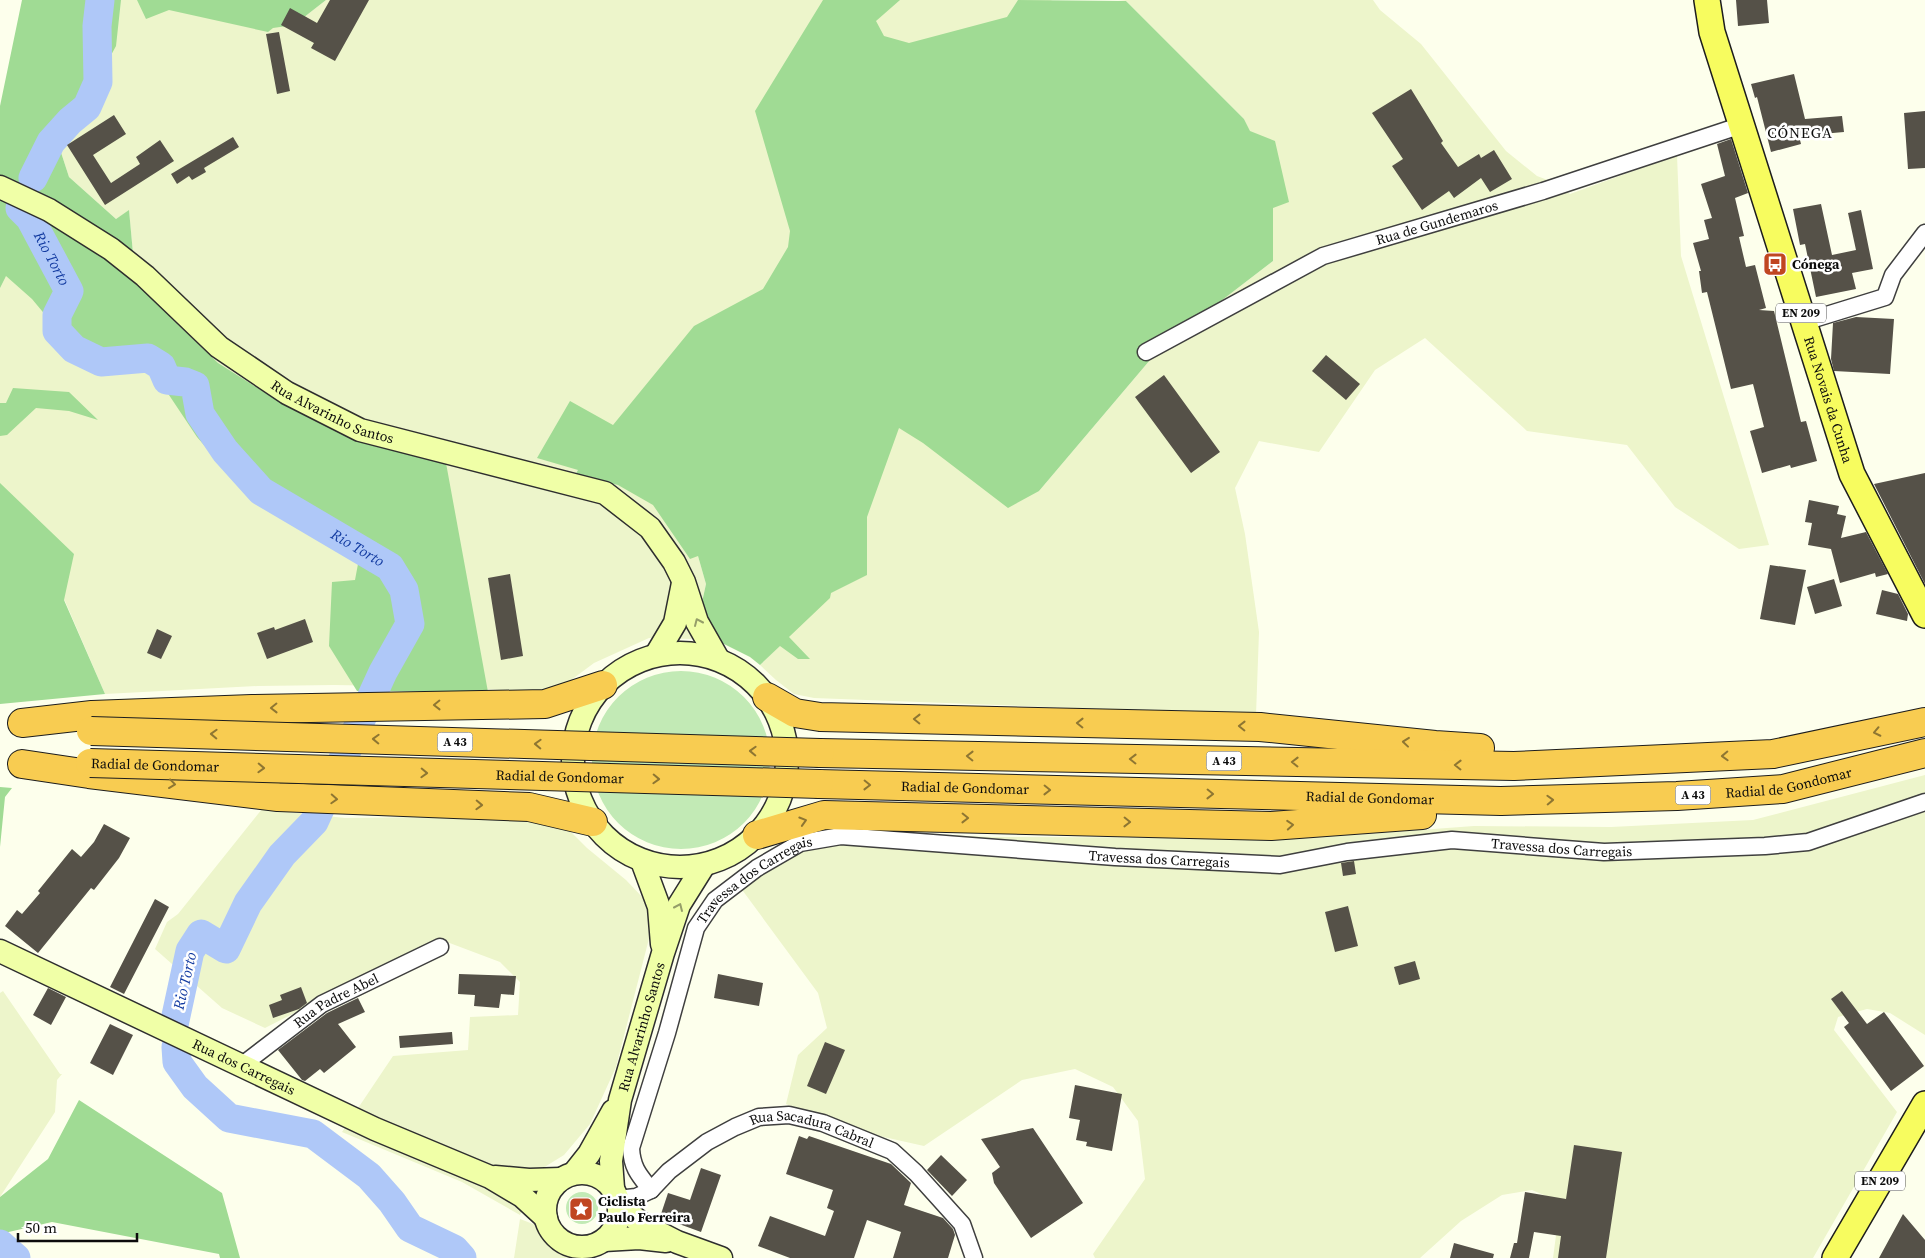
<svg xmlns="http://www.w3.org/2000/svg" width="1925" height="1258" font-family="'Source Serif 4',serif">
	<style>
		.farmland { fill: #edf5cb }
		.green { fill: #c2eab5 }
		.forest { fill: #a0db94 }
		.lines { fill: none; stroke-linecap: round; stroke-linejoin: round }
		.river { stroke: #afc8f8; stroke-width: 29 }
		.building { fill: #555148 }
		.street-casing { stroke: #3f3f3f; stroke-width: 19 }
		.secondary-casing { stroke: #2e2e2e; stroke-width: 25 }
		.primary-casing { stroke: #1d1d1d; stroke-width: 28 }
		.highway-casing { stroke: #1d1d1d; stroke-width: 30 }
		.street { stroke: #fff; stroke-width: 16 }
		.secondary { stroke: #f0ffa7; stroke-width: 22 }
		.primary { stroke: #f7fc5f; stroke-width: 25 }
		.highway { stroke: #f8cc51; stroke-width: 28 }
		.highway-bridge-casing { stroke: #1d1d1d; stroke-width: 30; stroke-linecap: butt }
		.highway-bridge { stroke: #f8cc51; stroke-width: 28 }
		.oneway { stroke: #959e69 }
		.oneway2 { stroke: #8e7632 }
		.labels { text-anchor: middle; stroke-width: 5; stroke-linejoin: round; paint-order: stroke }
		.shield { fill: #fff; stroke: #555; stroke-width: 1 }
		.shield-label { font-size: 12px; font-weight: bold; fill: #0c0c0c }
		.street-label { font-size: 14px; fill: #0c0c0c; stroke: #fff }
		.poi-label { font-size: 14px; font-weight: bold; fill: #0c0c0c; stroke: #fff; text-anchor: start }
		.neighbourhood-label { font-size: 15px; letter-spacing: 1px; fill: #0c0c0c; stroke: #fff }
		.water-label { font-size: 15px; font-style: italic; fill: #133ba1; stroke: #fff }
	</style>
	<rect width="100%" height="100%" fill="#fdffec"/>
	<path class="farmland" d="M105,0h37l152,25 32,-25h726l-251,267 -127,88 -99,119 52,13 46,21 25,48 8,28 -12,55 -45,-1 -55,25 -31,23 -25,6 -89,-5 -115,-2 -76,1 -153,8 -40,-93 -65,-61v-269l135,4 -6,-64 -13,8 -47,-42 -14,-43 31,-33z
		M1118,0h255l7,10 41,34 85,107 31,25 16,6 17,12 107,-39 4,101 88,289 -30,4 -64,-42 -48,-62 -100,-14 -102,-93 -50,32 -56,82 -60,-11 -24,47 10,46 14,98 -3,83 -442,-17 -20,-4 -18,-14 -16,-15 29,-28 104,-213 146,67 122,-144 112,-86v-79l-29,-63 -118,-118z
		M1925,775v260l-35,-22 -23,-4 -29,8 -4,13 63,82 -84,146h-260l4,-30 1,-27 -26,-11 -30,5 -41,26 -41,37h-325l-2,-4 52,-75 -7,-58 -25,-34 -38,-18 -53,11 -98,66 -67,-15 -71,-27 12,-49 29,-27 -9,-35 -78,-106 53,-41 49,-15 150,6 273,1 87,-3 122,-9 137,1 142,-7z
		M262,809l83,9 192,-2 25,7 25,25 39,32 20,21 7,22 -37,144 -26,57 -26,31 -21,13 -23,47 -58,-33 -120,-50 51,-76 75,-6 2,-33 48,-2 2,-33 -20,-20 -61,-23 -174,89 -43,-20 -67,-59 12,-27 11,-8z
		M3,991l57,83h2l-5,6 -2,32 -55,85v-204z
		M520,1219l68,26 -4,13h-70z"/>
	<path class="green" d="M592 760a89 89 0 1 1 178 0a89 89 0 1 1-178 0Z
		M566 1208a16 16 0 1 1 32 0a16 16 0 1 1-32 0Z"/>
	<path class="forest" d="M22,0h99l-5,46 -30,55 -31,33 14,43 47,42 13,-9 6,65 39,34 -4,8 48,46 57,36 81,42 90,22 42,229 -131,-1 -28,-45 3,-64 23,-2 3,-16 17,-12 -110,-64 -35,-13 -33,-38 -48,-72 -51,2 -10,-6 -7,-1 -5,-6 -25,-15 -4,-22 -15,-18 -26,-23 -6,12v-182z
		M137,0h189l-32,25 -21,3 -5,4 -99,-22 -23,9z
		M823,0h77l-24,21 8,15 25,7 98,-26 11,-17 108,1 118,118 6,12 25,10 14,61 -16,6v53l-112,86 -122,144 -31,17 -85,-65 -24,-15 -32,89v58l-36,18 -1,5 -41,39 21,22h-12l-18,-13 -20,19 -10,-8 -34,-17 -22,-1 12,-55 -8,-28 -8,3 -37,-54 -35,-20 -43,-10 3,-5 -41,-12 33,-57 43,24 81,-99 69,-37 25,-42 2,-16 -35,-120z
		M13,388l56,4 29,28 -29,-9 -33,-3 -29,27 -7,1v-33h6z
		M0,483l74,71 -10,46 41,94 -105,10z
		M0,787l12,1 -7,9 -5,50z
		M79,1100l143,93 18,65h-20l-1,-4 -167,-32 -52,12v-37l48,-38z"/>
	<g class="lines">
		<g class="river">
			<path d="M33,178l18,-36 19,-21 17,-14 11,-25 -1,-56 3,-26"/>
			<path id="s1" d="M20,208l10,10 39,73 -12,24v16l17,18 27,13 47,-4 13,8 6,14 18,2 10,4 5,28 25,37 36,40 129,76 14,23 6,34 -27,48 -69,150 -32,33 -34,48 -22,46 -25,-15 -11,17 -16,74"/>
			<path d="M176,1047l1,15 18,25 34,31 84,16 56,42 23,26 18,26 44,21 8,9"/>
			<path d="M0,1244l16,14"/>
		</g>
	</g>
	<path class="building" d="M330,0h39l-34,61 -24,-13 3,-5 -33,-18 9,-17 27,15z
		M1736,0h31l2,23 -31,3z
		M279,32l11,59 -13,3 -11,-60z
		M1794,74l11,45 37,-3 2,16 -45,4 2,8 -30,8 -14,-55 -2,1 -4,-14z
		M1411,89l32,52 -2,2 17,24 21,-13 2,4 13,-8 18,29 -22,13 -9,-14 -27,20 -5,-7 -27,19 -30,-44 11,-7 -31,-46z
		M1925,111v57l-17,1 -4,-56z
		M114,115l12,19 -33,21 18,28 29,-19 -4,-7 24,-17 14,21 -69,44 -38,-60z
		M233,137l6,10 -35,21 2,4 -14,8 -3,-4 -12,8 -6,-10z
		M1731,139l17,54 -13,5 9,38 -5,1 7,30 9,-2 11,43 -7,2 15,1 27,111 5,-1 11,40 -26,7 -1,-3 -28,8 -12,-42 14,-4 -11,-43 -22,5 -24,-97 -5,1 -3,-22h2l-8,-28 16,-4 -5,-19 8,-2 -11,-34 24,-8 -8,-32z
		M1821,204l11,51 24,-5 -8,-37 13,-3 12,59 -21,4 4,16 -40,8 -11,-53 -5,1 -7,-36z
		M1856,317l38,2 -4,55 -56,-3 -3,-12 2,-36z
		M1326,355l34,29 -14,16 -34,-29z
		M1164,375l56,77 -29,21 -56,-76z
		M1925,473v111l-51,-100z
		M1809,500l30,6 -2,8 9,2 -5,22 25,-6 22,42 -12,3 -1,-4 -35,10 -9,-34 -23,-4 4,-22 -7,-1z
		M1770,565l36,5 -11,55 -35,-6z
		M510,574l13,82 -22,4 -13,-82z
		M1834,579l8,27 -27,8 -8,-27z
		M1882,590l16,4 10,20 -1,7 -31,-7z
		M305,619l8,23 -46,17 -10,-26 17,-6 1,3z
		M157,629l15,7 -11,23 -14,-6z
		M104,824l26,14 -11,20 -25,32 -3,-2 -53,65 -33,-27 12,-16 5,4 18,-21 -2,-2 34,-42 9,8 13,-15z
		M1354,861l2,13 -13,2 -2,-13z
		M155,899l14,8 -45,87 -14,-7z
		M1348,906l10,40 -23,6 -10,-40z
		M1415,961l5,18 -21,6 -5,-18z
		M459,974l57,2 -2,19 -13,-1 -2,14 -25,-2 1,-11 -17,-1z
		M718,974l45,9 -4,23 -45,-8z
		M301,987l6,16 -8,6 -26,9 -4,-13 13,-5 -2,-5z
		M48,988l18,9 -15,28 -18,-10z
		M1842,991l25,33 17,-12 40,54 -33,25 -47,-64 5,-4 -18,-24z
		M358,998l7,14 -27,12 18,23 -32,26 -4,-4 -15,12 -3,-1 -24,-30 49,-37z
		M110,1024l23,11 -20,40 -23,-12z
		M452,1032l1,12 -53,4 -1,-12z
		M825,1042l20,8 -19,44 -19,-8z
		M1075,1085l47,9 -10,57 -26,-5 1,-4 -11,-2 4,-20 -11,-2z
		M1033,1128l50,75 -52,35 -37,-55 -2,-10 8,-6 -19,-28z
		M799,1136l8,3 2,-3 82,28 20,19 -7,22 39,13 10,11 2,6 -7,23h-55l8,-26 -34,-12 -13,38h-64l-32,-12 12,-30 55,20 9,-25 -7,-3 6,-18 -47,-16z
		M1574,1145l48,7 -16,106h-48l3,-22 -27,-4 -5,26h-19l4,-15h3l8,-51 41,7z
		M941,1155l26,25 -15,16 -25,-26z
		M701,1168l20,7 -20,57 -41,-15 8,-24 22,7z
		M1903,1214l22,26v18h-46z
		M1454,1243l40,11 -1,4h-43z"/>
	<g class="lines">
		<g class="street-casing">
			<g id="street">
				<path d="M1804,322l81,-25 8,-22 32,-42"/>
				<path id="s2" d="M1146,352l177,-96 220,-65 199,-66"/>
				<path id="s3" d="M241,1066l81,-62 118,-57"/>
				<path id="s4" d="M651,1190c-12,-15 -19,-22 -20,-42l36,-115 29,-105 19,-28 42,-32 43,-25 41,-7 274,21 165,8 67,-13 105,-12 152,12 161,-6 43,-4 117,-40"/>
				<path id="s5" d="M617,1199l19,-2 15,-7 18,-19 38,-29 28,-15 24,-10 30,-2 34,8 69,28 24,22 46,51 12,34"/>
			</g>
		</g>
		<g class="secondary-casing">
			<g id="secondary">
				<path id="s6" d="M0,187l49,23 62,39 34,27 74,71 68,46 73,37 245,63 45,35 24,34 10,20 13,40 21,37"/>
				<circle cx="680" cy="760" r="107"/>
				<path d="M656,655l19,-32 8,-40"/>
				<path d="M642,861l17,46 3,37"/>
				<path id="s7" d="M0,951l375,178 115,48 32,19 24,22"/>
				<path d="M574,1173l15,-19 24,-43"/>
				<circle cx="582" cy="1210" r="37"/>
				<path d="M495,1177l34,3 32,-1"/>
				<path id="s8" d="M613,1188l-2,-27 9,-61 43,-147 16,-48 25,-40"/>
				<path d="M620,1206l22,18 35,18 44,16"/>
				<path d="M604,1240l35,-2 27,3"/>
			</g>
		</g>
		<g class="primary-casing">
			<g id="primary">
				<path id="s9" d="M1707,0l5,32 140,442 73,141"/>
				<path d="M1835,1258l90,-154"/>
			</g>
		</g>
		<g class="highway-casing">
			<g id="highway">
				<path d="M767,697l28,16 25,4 440,10 175,18 45,3"/>
				<path d="M22,723l70,-8 160,-6 293,-5 58,-19"/>
				<path d="M820,753l694,13 259,-12 152,-32"/>
				<path d="M22,764l67,10 189,23 251,10 64,15"/>
				<path id="s10" d="M819,784l682,17 176,-5 106,-7 142,-36"/>
				<path d="M757,835l67,-20 447,11 151,-11"/>
			</g>
		</g>
		<use href="#street" class="street"/>
		<use href="#secondary" class="secondary"/>
		<use href="#primary" class="primary"/>
		<use href="#highway" class="highway"/>
		<g class="highway-bridge-casing">
			<g id="highway-bridge">
				<path d="M91,731l729,22"/>
				<path id="s11" d="M90,763l729,21"/>
			</g>
		</g>
		<use href="#highway-bridge" class="highway-bridge"/>
	</g>
	<defs><path id="oneway-chevron" d="M-2-3.5L2.5 0L-2 3.5" fill="none" stroke-width="1.6" stroke-linecap="round" stroke-linejoin="round" transform="scale(1.25)"/></defs>
	<g class="oneway">
		<use href="#oneway-chevron" transform="translate(698 622) rotate(-114)"/>
		<use href="#oneway-chevron" transform="translate(679 907) rotate(-66)"/>
	</g>
	<g class="oneway2">
		<use href="#oneway-chevron" transform="translate(437 705) rotate(179)"/>
		<use href="#oneway-chevron" transform="translate(274 708) rotate(179)"/>
		<use href="#oneway-chevron" transform="translate(917 719) rotate(-179)"/>
		<use href="#oneway-chevron" transform="translate(1080 723) rotate(-179)"/>
		<use href="#oneway-chevron" transform="translate(1242 726) rotate(-179)"/>
		<use href="#oneway-chevron" transform="translate(1877 732) rotate(168)"/>
		<use href="#oneway-chevron" transform="translate(214 734) rotate(-178)"/>
		<use href="#oneway-chevron" transform="translate(376 739) rotate(-178)"/>
		<use href="#oneway-chevron" transform="translate(1406 742) rotate(-174)"/>
		<use href="#oneway-chevron" transform="translate(538 744) rotate(-178)"/>
		<use href="#oneway-chevron" transform="translate(753 751) rotate(-178)"/>
		<use href="#oneway-chevron" transform="translate(970 756) rotate(-179)"/>
		<use href="#oneway-chevron" transform="translate(1725 756) rotate(178)"/>
		<use href="#oneway-chevron" transform="translate(1133 759) rotate(-179)"/>
		<use href="#oneway-chevron" transform="translate(1295 762) rotate(-179)"/>
		<use href="#oneway-chevron" transform="translate(1458 765) rotate(-179)"/>
		<use href="#oneway-chevron" transform="translate(261 768) rotate(2)"/>
		<use href="#oneway-chevron" transform="translate(424 773) rotate(2)"/>
		<use href="#oneway-chevron" transform="translate(656 779) rotate(2)"/>
		<use href="#oneway-chevron" transform="translate(172 784) rotate(7)"/>
		<use href="#oneway-chevron" transform="translate(867 785) rotate(1)"/>
		<use href="#oneway-chevron" transform="translate(1047 790) rotate(1)"/>
		<use href="#oneway-chevron" transform="translate(1210 794) rotate(1)"/>
		<use href="#oneway-chevron" transform="translate(334 799) rotate(3)"/>
		<use href="#oneway-chevron" transform="translate(1550 800) rotate(-2)"/>
		<use href="#oneway-chevron" transform="translate(479 805) rotate(2)"/>
		<use href="#oneway-chevron" transform="translate(965 818) rotate(1)"/>
		<use href="#oneway-chevron" transform="translate(803 821) rotate(-17)"/>
		<use href="#oneway-chevron" transform="translate(1127 822) rotate(1)"/>
		<use href="#oneway-chevron" transform="translate(1290 825) rotate(-4)"/>
	</g>
	<defs>
		<g id="bus-square" transform="scale(1.25)"><rect x="-9" y="-9" width="18" height="18" rx="4" fill="#c04621" stroke="#fff"/><path d="M-5-6H5V4H4V6H2V4H-2V6H-4V4H-5ZM-3.5-4V0h7V-4ZM-3.5 1.2v1.5H-2V1.2ZM2 1.2v1.5H3.5V1.2Z" fill="#fff"/></g>
		<g id="sight-square" transform="scale(1.25)"><rect x="-9" y="-9" width="18" height="18" rx="4" fill="#c04621" stroke="#fff"/><path d="M0-6L1.8-2.2L6-1.7L2.9 1.2L3.7 5.4L0 3.3L-3.7 5.4L-2.9 1.2L-6-1.7L-1.8-2.2Z" fill="#fff"/></g>
	</defs>
	<g fill-rule="evenodd">
		<use href="#bus-square" x="1775" y="264"/>
		<use href="#sight-square" x="581" y="1209"/>
	</g>
	<g class="labels">
		<g class="shield">
			<rect x="1776" y="303.5" width="50" height="19" rx="4"/>
			<rect x="437.5" y="732.5" width="35" height="19" rx="4"/>
			<rect x="1206.5" y="751.5" width="35" height="19" rx="4"/>
			<rect x="1675.5" y="785.5" width="35" height="19" rx="4"/>
			<rect x="1855" y="1171.5" width="50" height="19" rx="4"/>
		</g>
		<g class="shield-label">
			<text x="1801" y="317">EN 209</text>
			<text x="455" y="746">A 43</text>
			<text x="1224" y="765">A 43</text>
			<text x="1693" y="799">A 43</text>
			<text x="1880" y="1185">EN 209</text>
		</g>
		<g class="street-label">
			<text dy="5" stroke="none"><textPath href="#s2" startOffset="320">Rua de Gundemaros</textPath></text>
			<text dy="5" stroke="none"><textPath href="#s9" startOffset="418">Rua Novais da Cunha</textPath></text>
			<text dy="5" stroke="none"><textPath href="#s6" startOffset="405">Rua Alvarinho Santos</textPath></text>
			<text dy="5" stroke="none"><textPath href="#s11" startOffset="65">Radial de Gondomar</textPath></text>
			<text dy="5" stroke="none"><textPath href="#s11" startOffset="470">Radial de Gondomar</textPath></text>
			<text dy="5" stroke="none"><textPath href="#s10" startOffset="971">Radial de Gondomar</textPath></text>
			<text dy="5" stroke="none"><textPath href="#s10" startOffset="146">Radial de Gondomar</textPath></text>
			<text dy="5" stroke="none"><textPath href="#s10" startOffset="551">Radial de Gondomar</textPath></text>
			<text dy="5" stroke="none"><textPath href="#s4" startOffset="1179">Travessa dos Carregais</textPath></text>
			<text dy="5" stroke="none"><textPath href="#s4" startOffset="774">Travessa dos Carregais</textPath></text>
			<text dy="5" stroke="none"><textPath href="#s4" startOffset="355">Travessa dos Carregais</textPath></text>
			<text dy="5" stroke="none"><textPath href="#s3" startOffset="116">Rua Padre Abel</textPath></text>
			<text dy="5" stroke="none"><textPath href="#s8" startOffset="165">Rua Alvarinho Santos</textPath></text>
			<text dy="5" stroke="none"><textPath href="#s7" startOffset="270">Rua dos Carregais</textPath></text>
			<text dy="5" stroke="none"><textPath href="#s5" startOffset="222">Rua Sacadura Cabral</textPath></text>
		</g>
		<g class="poi-label">
			<text x="1792" y="269">Cónega</text>
			<text x="598" y="1206">Ciclista<tspan x="598" dy="16">Paulo Ferreira</tspan></text>
		</g>
		<g class="neighbourhood-label">
			<text x="1800" y="138">CÓNEGA</text>
		</g>
		<g class="water-label">
			<text dy="5" stroke="none"><textPath href="#s1" startOffset="60">Rio Torto</textPath></text>
			<text dy="5" stroke="none"><textPath href="#s1" startOffset="540">Rio Torto</textPath></text>
			<text transform="translate(185 981) rotate(-77)" y="5">Rio Torto</text>
		</g>
	</g>
	<path d="M18 1233v8h119v-8" fill="none" stroke="#0c0c0c" stroke-width="2.5"/>
	<text x="25" y="1233" font-size="15" fill="#0c0c0c" stroke="#ffffff" stroke-width="4" paint-order="stroke">50 m</text>
</svg>
